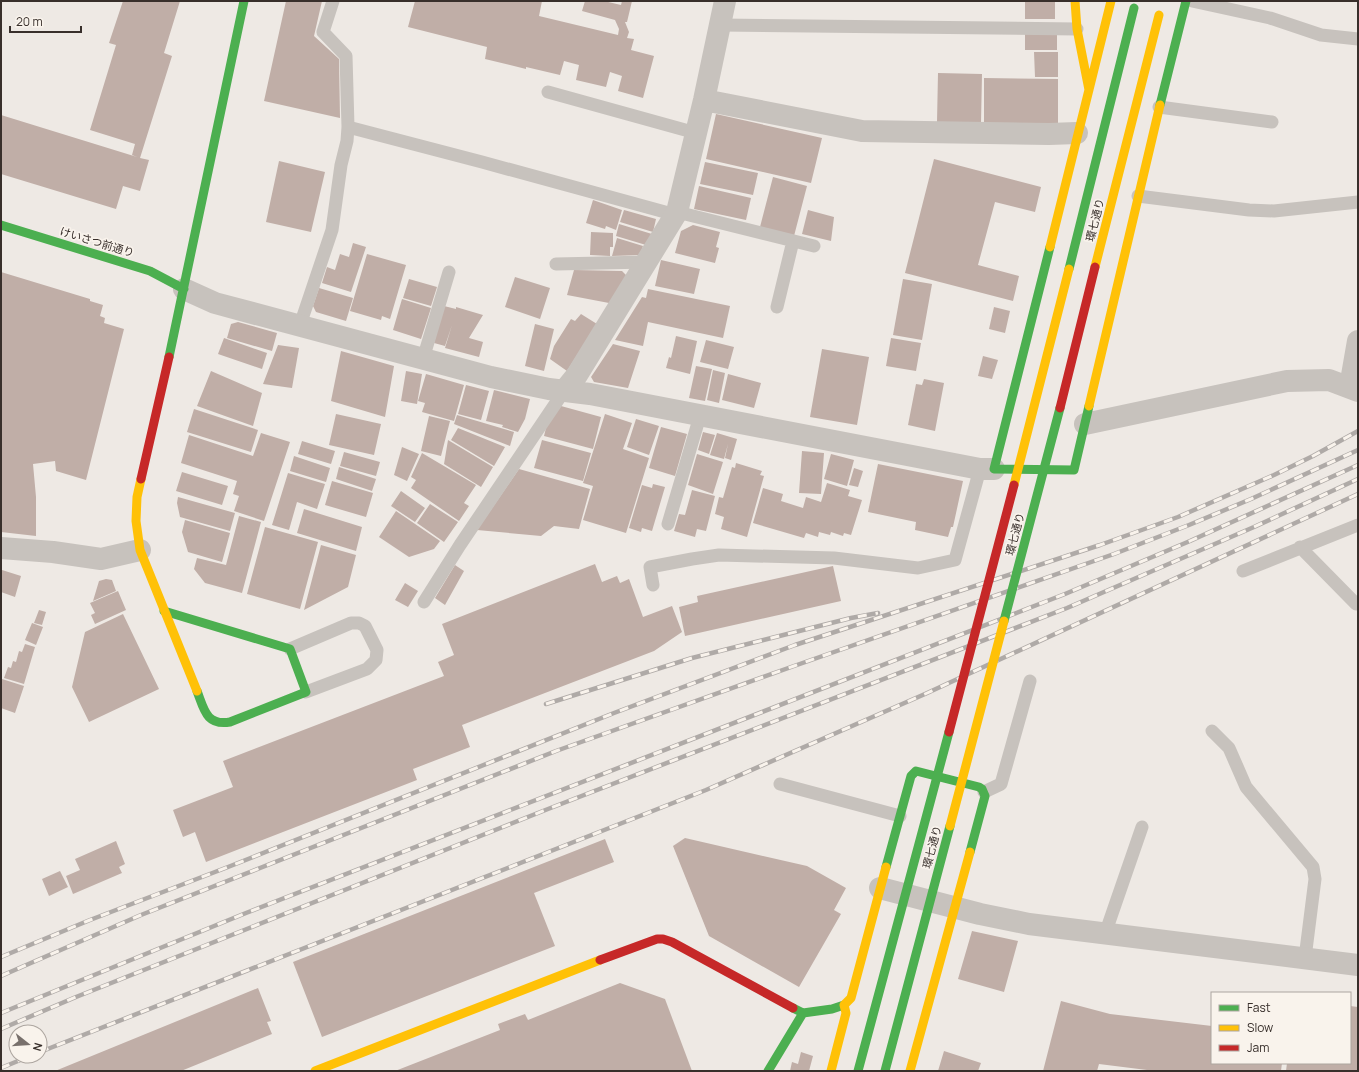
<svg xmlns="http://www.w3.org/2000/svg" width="1359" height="1072" font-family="Manrope,'Noto Sans JP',sans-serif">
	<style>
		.building { fill: #c0aea7 }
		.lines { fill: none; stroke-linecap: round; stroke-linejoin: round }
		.lane { stroke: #c7c2bd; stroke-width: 13 }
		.street { stroke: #c7c2bd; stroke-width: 22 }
		.fast { stroke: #4caf50; stroke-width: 9 }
		.slow { stroke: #ffc107; stroke-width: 9 }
		.jam { stroke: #c62828; stroke-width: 9 }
		.rail-casing { stroke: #afaaa7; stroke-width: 4.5 }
		.rail { stroke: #f9f3ec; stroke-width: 3; stroke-dasharray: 9; stroke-linecap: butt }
		.fast-bridge { stroke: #4caf50; stroke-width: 9 }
		.slow-bridge { stroke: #ffc107; stroke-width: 9 }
		.jam-bridge { stroke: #c62828; stroke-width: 9 }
		.labels { text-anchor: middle; stroke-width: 3.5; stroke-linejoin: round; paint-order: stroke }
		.street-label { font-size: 11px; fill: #382f2b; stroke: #f9f3ec }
	</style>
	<rect width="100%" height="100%" fill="#eee9e4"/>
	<path class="building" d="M123,1h57l-16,52 8,3 -32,102 9,2 -9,31 -17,-5 -7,23 -115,-35v-59l136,42 -5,-2 3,-11 -45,-14 26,-85 -7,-2z
		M286,1h36l-8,35 25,23 1,59 -76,-17z
		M415,1h127l-3,15 79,19 1,-6 -4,-9 -33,-9 3,-10h19l17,4 1,-4h10l-5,21h-2l4,10 -2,6 7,1 -3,11 23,6 -11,42 -25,-7 4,-15 -12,-4 -4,15 -30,-7 3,-15 -15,-4 -4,14 -34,-8v2l-41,-10 2,-12 -79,-20z
		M1025,1h30v18h-30z
		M1025,34h32v16h-32z
		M1034,52h24v25h-23z
		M938,73l44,1 -1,49 -44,-1z
		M984,78l74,1v45h-74z
		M716,114l106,24 -11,45 -105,-24z
		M934,159l107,28 -6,25 -40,-10 -17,63 41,11 -6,25 -108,-28z
		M279,161l46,11 -14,60 -45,-10z
		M705,162l53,11 -5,22 -53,-11z
		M773,177l34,9 -13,50 -34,-9z
		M699,186l52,12 -5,22 -52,-11z
		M593,200l29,10 -6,20 -10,-4 -1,3 -19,-6z
		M624,210l32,9 -3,13 -33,-10z
		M808,210l26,7 -3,24 -29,-7z
		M619,224l33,10 -6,11 -30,-9z
		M693,225l27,7 -4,15 3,1 -4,15 -40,-10 6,-22z
		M591,232l22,1v14h-3v9l-20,-1z
		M617,238l26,8 -3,9 -28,1z
		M353,243l13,4 -15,45 -29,-9 5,-16 8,3 5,-16 9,3z
		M367,254l39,11 -16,54 -8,-3 -1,4 -31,-9z
		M661,260l39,9 -6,25 -39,-8z
		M574,270l48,1 5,5 -18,27 -42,-8z
		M1,272l89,27v2l13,4 -3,11 5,2 -1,5 20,6 -38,151 -30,-9 -1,-10 -22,3 3,33v39l-35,-4z
		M515,277l35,11 -10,31 -35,-12z
		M409,279l28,8 -6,19 -28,-8z
		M903,279l29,5 -10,56 -29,-5z
		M319,288l34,10 -7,23 -30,-9 -3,-6z
		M648,289l82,17 -7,32 -75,-16 -5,24 -28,-6 27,-43 4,1z
		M402,299l29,9 -10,31 -28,-9z
		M444,306l12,3v-2l27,8 -14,23 14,4 -4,15 -34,-9 7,-23 -7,21 -11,-3z
		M994,307l16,4 -5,22 -16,-4z
		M581,314l16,10 -30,47 -17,-12 4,-13 17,-27 4,2z
		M238,322l39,11 -5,18 -45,-13 4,-14z
		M535,324l19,5 -10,42 -19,-5z
		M676,336l21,5 -7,33 -24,-6 3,-11 2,1z
		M224,338l43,15 -5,16 -44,-15z
		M891,338l30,5 -5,28 -30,-5z
		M706,340l28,7 -6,22 -28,-7z
		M613,344l27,7 -12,37 -34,-6 -3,-5z
		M278,345l21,3 -7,40 -29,-4z
		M822,349l47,8 -12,68 -47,-8z
		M341,351l53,15 -9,51 -54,-16z
		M983,356l15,4 -6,19 -14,-3z
		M696,366l16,3 -7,32 -16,-3z
		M713,370l12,3 -6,30 -12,-3z
		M211,371l51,22 -9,33 -56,-20z
		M406,371l16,3 -5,30 -16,-3z
		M426,374l38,11 -10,36 -32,-9 3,-9 -7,-2z
		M728,374l33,9 -7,25 -32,-8z
		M924,379l20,4 -9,48 -27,-6 8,-41 6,1z
		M466,385l23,6 -8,29 -23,-6z
		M494,390l36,9 -5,20 -7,13 -16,-5 1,-2 -17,-4z
		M561,406l40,11 -8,32 -49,-13 5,-20z
		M194,409l64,21 -7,22 -64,-20z
		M336,414l45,10 -7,31 -45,-10z
		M605,414l27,9 -9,26 26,9 -23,75 -43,-13 10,-34 -10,-3z
		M457,415l57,17 -4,14 -56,-22z
		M429,416l21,5 -9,35 -20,-5z
		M636,419l23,7 -10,29 -22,-8z
		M661,427l26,7 -12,42 -26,-8z
		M458,428l47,19 -11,19 -43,-26z
		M703,432l12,3 -6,19 -11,-4z
		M261,433l29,9 -26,79 -30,-10 5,-15 -6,-2 4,-13 -56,-18 8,-28 64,21z
		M717,433l20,6 -6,21 -6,-2 3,-14 -4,15 -14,-4z
		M448,440l45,27 -12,20 -37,-23z
		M542,440l49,13 -8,28 -49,-13z
		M302,441l33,10 -4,13 -33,-10z
		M402,447l17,7 -12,27 -13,-6z
		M802,451l22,2 -3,41 -22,-1z
		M344,452l36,10 -4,14 -36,-10z
		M422,453l54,32 -12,18 5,3 -10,15 -48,-33 5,-8 -5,-3z
		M697,454l26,8 -10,32 -25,-9z
		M831,454l23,6 -7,26 -23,-7z
		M294,456l36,12 -4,14 -36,-11z
		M736,463l26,8 -2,4 4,1 -17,61 -26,-8 3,-12 -9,-3 4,-17 4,1 9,-31 3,1z
		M878,464l85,17 -10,46h-2l-3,10 -33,-7 1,-8 -48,-10z
		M339,467l37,12 -4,12 -36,-12z
		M854,468l9,3 -5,16 -9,-2z
		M519,469l71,20 -11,40 -25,-3 -13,10 -64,-6z
		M182,472l46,14 -6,19 -46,-14z
		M288,473l37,11 -8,25 -20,-7 -8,28 -17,-5z
		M332,481l41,12 -7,24 -41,-12z
		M827,483l23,7 -2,6 14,4 -11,35 -7,-2 -1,3 -12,-4 -1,3 -11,-3 -1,5 -12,-4 -2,5 -51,-15 10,-35 20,6 -2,7 22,7 3,-11 15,5z
		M653,484l12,3 -13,44 -10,-3 -1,4 -12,-4 13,-43 10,3z
		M692,490l23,6 -9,35 -9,-2 -2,8 -21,-6 5,-17 6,1z
		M401,491l24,17 -10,14 -24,-16z
		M178,497l57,16 -5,18 -50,-14 -3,-14z
		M430,504l28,18 -14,20 -27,-19z
		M304,509l58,18 -6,24 -59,-18z
		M396,511l44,30 -6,8 -25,8 -30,-20z
		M239,516l22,6 -19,71 -37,-10 -11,-14 3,-11 29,7z
		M185,520l45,13 -8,29 -34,-10 -6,-20z
		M265,527l53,15 -18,67 -53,-15z
		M321,545l35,10 -8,32 -44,23z
		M595,564l7,18 15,-6 3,7 9,-4 14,38 29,-11 10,26 -28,19 -192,74 8,22 -57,22 4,11 -211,82 -11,-30 -12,5 -10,-27 60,-23 -10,-26 221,-85 -6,-14 16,-7 -12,-31z
		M455,565l9,6 -19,34 -10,-7z
		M833,566l8,35 -156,35 -6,-29 19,-5 -1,-6z
		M2,570l19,6 -6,21 -14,-5v-18z
		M106,579l6,1 4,11 -23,10 6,-20z
		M405,583l13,8 -10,16 -13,-7z
		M118,591l8,19 -31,14 -4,-9 4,-2 -5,-10z
		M39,610l7,2 -4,13 -8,-2z
		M123,614l36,75 -70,33 -17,-35 13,-55z
		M32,623l11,4 -7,18 -11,-5z
		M25,644l10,3 -11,37 -20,-6 4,-11 3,1 2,-7 3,1 3,-11 3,1z
		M2,679l22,7 -9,27 -14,-5z
		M685,838l122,28 39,22 -12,22 7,4 -42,73 -90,-51 -36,-90z
		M605,839l9,23 -80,31 21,53 -233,91 -29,-75z
		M116,841l9,23 -6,3 3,6 -49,21 -7,-18 14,-6 -5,-11z
		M60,871l8,16 -19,9 -7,-17z
		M972,931l46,10 -14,51 -46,-13z
		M620,983l45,16 27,72h-297l105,-41 -2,-6 27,-10 3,6z
		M258,988l13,33 -4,1 5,12 -91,37h-126z
		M1061,1001l49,13 102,12v37h70l-1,8h-126l-56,-7 -2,7h-54z
		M1350,1006l8,1v64h-72l1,-8h63z
		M944,1051l37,12 -3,8h-40z
		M801,1052l12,4 -4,15h-19l2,-9 6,2z"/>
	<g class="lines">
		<path class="lane" d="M1192,1l78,17 51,17 37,4
			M720,25l357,4
			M548,92l148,41
			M1159,107l113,15
			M348,127l134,35 194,53
			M1138,196l111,14 25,1 84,-9
			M677,212l137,34
			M556,264l91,-2
			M777,307l16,-66
			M300,325l32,-95 9,-65 6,-24 1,-14 -2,-71 -23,-24 10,-31
			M423,359l26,-87
			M668,524l32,-108
			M1300,547l56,57h2
			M1243,571l115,-46
			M653,585l-3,-18 42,-8 27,-4 115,3 84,10 37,-8 25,-91
			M424,602l36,-57 104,-154
			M290,649l61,-26h8l6,3 12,24 -1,10 -9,9 -61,23
			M1212,731l17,17 17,39 67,80 2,12 -10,79
			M780,784l120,32
			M984,792l17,-8 29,-103
			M1105,934l37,-107"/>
		<path class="street" d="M704,100l158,31 187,3 28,-1
			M184,289l31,14 276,74 58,12 41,5 390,75h14
			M1350,387l8,-46
			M564,391l13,-16 100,-163 27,-112 21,-99
			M1085,424l202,-43 42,-1 29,11
			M1,548l52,4 48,7 39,-9
			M880,888l100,26 49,10 329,41"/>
		<path class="fast" d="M1160,105l26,-104
			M1,225l149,46 34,18
			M1050,247l-56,222 80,1 15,-64
			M169,357l75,-356
			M164,611l126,38 16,43 -76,30c-24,4 -26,-13 -33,-31
			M886,867l25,-91 5,-5 63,16 3,2 3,7 -15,56
			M793,1008l10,5 29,-4 12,-4
			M768,1071l35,-58"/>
		<path class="slow" d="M1075,1l2,28 12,61
			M1050,247l61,-246
			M1089,406l71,-301
			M141,479l-4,18 -1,24 4,29 57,141
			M315,1071l285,-111
			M831,1071l15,-58 -2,-8 7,-7 35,-131
			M910,1071l60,-219"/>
		<path class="jam" d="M141,479l28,-122
			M600,960l57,-21h6l9,3 121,66"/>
		<g class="rail-casing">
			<path id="rail" d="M546,704l146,-46 159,-40 27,-5
				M1,957l89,-37 138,-53 386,-154 181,-68 305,-100 78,-28 96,-42 39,-19 45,-25
				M1,976l140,-61 415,-164 238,-85 320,-112 75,-29 62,-26 107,-49
				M1,1013l245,-100 819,-319 125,-53 168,-76
				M1,1029l75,-32 472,-188 519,-201 187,-81 104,-48
				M40,1052l666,-262 219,-96 433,-200
				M1,1068l29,-12"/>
		</g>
		<use href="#rail" class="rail"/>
		<path class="fast-bridge" d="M1069,269l65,-261
			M1004,621l56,-213
			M858,1071l91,-339
			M885,1071l65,-245"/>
		<path class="slow-bridge" d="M1095,267l64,-252
			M1014,485l55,-216
			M950,826l54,-205"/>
		<path class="jam-bridge" d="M1060,408l35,-141
			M949,732l65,-247"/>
	</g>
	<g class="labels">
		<g class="street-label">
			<text transform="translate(1095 220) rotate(-76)" y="4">環七通り</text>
			<text transform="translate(97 242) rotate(17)" y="4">けいさつ前通り</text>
			<text transform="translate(1015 534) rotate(-75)" y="4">環七通り</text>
			<text transform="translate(932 847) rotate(-75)" y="4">環七通り</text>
		</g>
	</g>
	<rect width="1359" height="1072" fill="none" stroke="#382f2b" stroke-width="4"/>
	<rect x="1211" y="992" width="140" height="72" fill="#f9f3ec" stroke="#aca59f"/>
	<rect x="1219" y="1005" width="20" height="6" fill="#4caf50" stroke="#aca59f"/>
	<text x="1247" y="1012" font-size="12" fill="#382f2b">Fast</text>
	<rect x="1219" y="1025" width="20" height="6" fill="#ffc107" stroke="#aca59f"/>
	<text x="1247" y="1032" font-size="12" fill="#382f2b">Slow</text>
	<rect x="1219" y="1045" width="20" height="6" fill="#c62828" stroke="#aca59f"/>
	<text x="1247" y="1052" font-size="12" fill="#382f2b">Jam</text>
	<g transform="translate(28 1044) rotate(107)"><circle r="19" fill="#f9f3ec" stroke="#aca59f"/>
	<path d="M0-3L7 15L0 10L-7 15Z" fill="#78706c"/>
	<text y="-6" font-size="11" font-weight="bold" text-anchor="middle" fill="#382f2b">N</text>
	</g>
	<path d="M10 26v6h71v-6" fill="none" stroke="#382f2b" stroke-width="2"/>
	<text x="16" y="26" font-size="12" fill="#382f2b" stroke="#f9f3ec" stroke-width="3" paint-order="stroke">20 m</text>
</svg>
